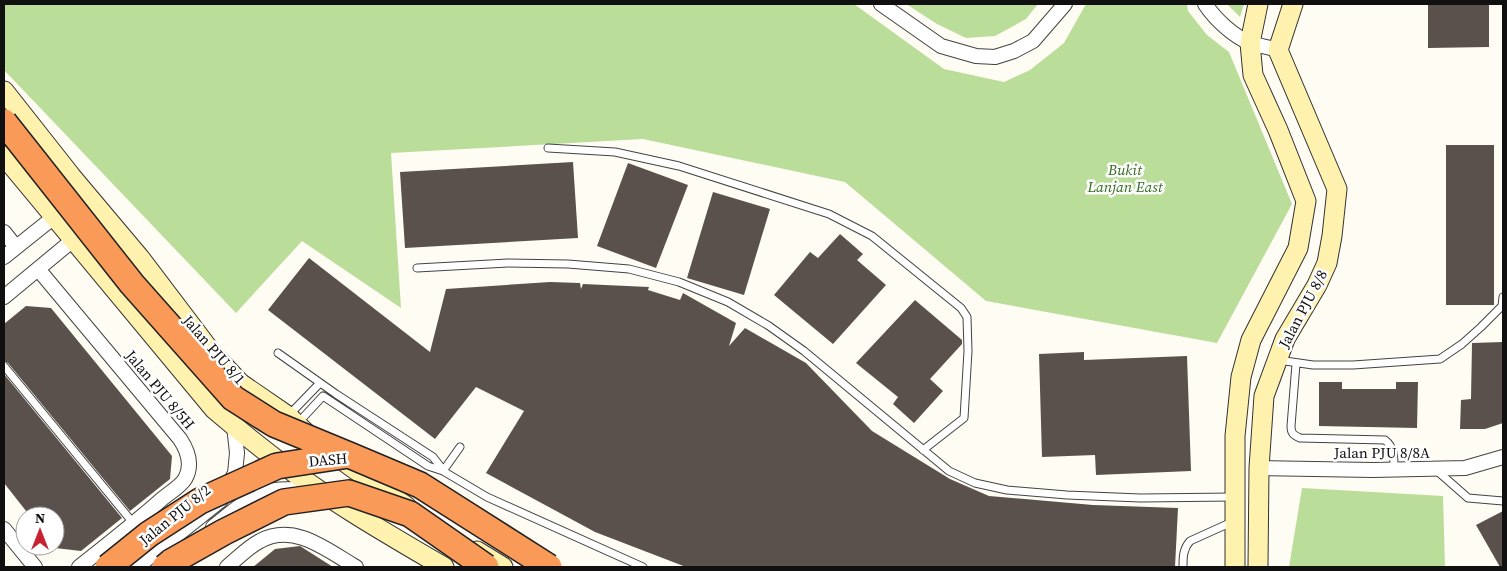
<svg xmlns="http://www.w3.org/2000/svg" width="1507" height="571" font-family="'Source Serif 4',serif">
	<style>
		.forest { fill: #bbdd9a }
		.building { fill: #5a514c }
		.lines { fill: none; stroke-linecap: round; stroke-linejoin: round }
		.lane-casing { stroke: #434343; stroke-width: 9 }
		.street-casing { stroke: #434343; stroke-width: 16 }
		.secondary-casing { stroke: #323232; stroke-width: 21 }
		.lane { stroke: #fff; stroke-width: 7 }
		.street { stroke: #fff; stroke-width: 14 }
		.secondary { stroke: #fff2af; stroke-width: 19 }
		.highway-bridge-casing { stroke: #212121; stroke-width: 28; stroke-linecap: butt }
		.highway-bridge { stroke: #f99a58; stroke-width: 25 }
		.labels { text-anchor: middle; stroke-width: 5; stroke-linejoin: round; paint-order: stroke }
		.park-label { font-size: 15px; font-style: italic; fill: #316c1d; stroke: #fff }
		.street-label { font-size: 15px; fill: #101010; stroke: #fff }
	</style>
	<rect width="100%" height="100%" fill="#fffcf4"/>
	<path class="forest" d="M4,4h850l90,65 60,13 26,-12 34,-27 22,-39h101l1,7 19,24 22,17 63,152 -75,139 -231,-42 -141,-119 -202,-43 -252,14 10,155 -99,-67 -66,72 -232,-243z
		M906,4h132l-12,15 -31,17 -29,2 -29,-14z
		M1227,4h17l-4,13z
		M1302,488l141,8 2,71h-156z"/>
	<path class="building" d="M1428,4h61v43l-61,1z
		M1446,145h48v160h-48z
		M573,162l5,76 -173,10 -5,-76z
		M628,163l60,22 -32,83 -59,-22z
		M713,192l57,17 -26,86 -57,-17z
		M840,234l23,20 -6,6 29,25 -53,59 -59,-49 36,-43 8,6z
		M309,258l121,94 16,-63 104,-7 30,1 1,6 2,-5 66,3 -1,3 32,10 3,-7 53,30 -7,23 16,-18 61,35 66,68 78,48 39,17 104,9 85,3 -3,59h-489l-91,-35 -109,-59 38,-62 -48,-24 -41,52 -167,-129z
		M915,300l47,40v4l-32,35 13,12 -29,32 -21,-19 5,-7 -42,-34z
		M26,306l25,2 121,148 -2,23 -40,32 -122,-148 -4,-2v-37z
		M1503,342v81l-18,6h-25l1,-29 10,-1 1,-56z
		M1084,352v8l103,-4 4,115 -95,4 -1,-20 -53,2 -3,-103z
		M4,374l118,144 -41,33 -26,-3v-32h-25l-26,-33z
		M1319,382h23v7h54v-7h22l-1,46 -98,-2z
		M1503,511v56h-3l-24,-42z
		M300,546l33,21h-80l22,-18z"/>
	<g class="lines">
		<g class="lane-casing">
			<path id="lane" d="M548,148l67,4 64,14 150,48 43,22 89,72 6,9 1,34 -4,67 -41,32
				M417,268l91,-5 60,1 61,5 50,13 49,20 41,24 35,25 145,120 26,12 32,7 60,5 73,3 94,-1
				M278,353l58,41 97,63 10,13
				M1278,360l35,5h40l87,-6 22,-15 19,-17 21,-21 1,-9
				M1296,364l-5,62c0,7 2,9 9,12l85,2c10,8 9,18 9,30
				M4,366l130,158
				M288,416l32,-33
				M298,423l25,-27 105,70 15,5 44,26 156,70
				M1435,469l33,29 35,3
				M443,471l17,-24
				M1183,567c0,-10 0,-18 7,-26l42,-19"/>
		</g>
		<g class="street-casing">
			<path id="street" d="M881,4l60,42 35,10 19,1 19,-6 19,-10 32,-37
				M1205,4c10,15 28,32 45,39 9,3 19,4 28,7
				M4,232l12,15
				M4,257l50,-40
				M38,269l142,170c8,12 13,26 5,40 -4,7 -16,14 -23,20 -27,24 -55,46 -83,68
				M4,297l69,-57
				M1259,468l114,2 92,-2 38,-11
				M213,527c17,-13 35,-31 56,-36 13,-3 26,-2 39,-2
				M4,529l31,38
				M137,567l84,-67 14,-27 2,-20 -3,-27
				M227,567c11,-9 21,-20 33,-26 35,-19 68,10 96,26"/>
		</g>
		<g class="secondary-casing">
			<path id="secondary" d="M4,91l67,85 69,82 72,95 28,30 48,33 18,17
				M4,156l210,253c43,37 90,73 138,103 30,19 61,37 92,55
				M342,460l65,47
				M477,551l26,16
				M1235,567v-131l6,-59 10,-37 47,-92 8,-47 -28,-71 -25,-55 -3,-32 8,-39
				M1258,567l1,-99 5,-72 21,-57 32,-54 10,-22 5,-27 5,-47 -59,-139 15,-46"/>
		</g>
		<use href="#lane" class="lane"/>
		<use href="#street" class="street"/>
		<use href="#secondary" class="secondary"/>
		<g class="highway-bridge-casing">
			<path id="highway-bridge" d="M4,122l128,162 101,114 41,26 75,31
				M108,567l41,-33 51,-33 77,-35 72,-11 71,30 129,82
				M165,567l6,-5 53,-30 60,-30 65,-9 61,21 76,53"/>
		</g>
		<use href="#highway-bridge" class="highway-bridge"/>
	</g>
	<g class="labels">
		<g class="park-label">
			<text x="1125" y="175">Bukit<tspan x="1125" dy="17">Lanjan East</tspan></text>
		</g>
		<g class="street-label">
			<text transform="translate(1303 309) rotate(-62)" y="5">Jalan PJU 8/8</text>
			<text transform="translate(214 350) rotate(49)" y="5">Jalan PJU 8/1</text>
			<text transform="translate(160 390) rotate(50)" y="5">Jalan PJU 8/5H</text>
			<text x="1382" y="458">Jalan PJU 8/8A</text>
			<text transform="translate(328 460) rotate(-5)" y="5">DASH</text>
			<text transform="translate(175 515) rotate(-39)" y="5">Jalan PJU 8/2</text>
		</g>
	</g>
	<rect width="1507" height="571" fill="none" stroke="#101010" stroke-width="10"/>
	<g transform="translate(40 531)"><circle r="24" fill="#ffffff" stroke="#9f9f9f"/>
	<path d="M0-4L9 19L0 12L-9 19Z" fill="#c72232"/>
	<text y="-8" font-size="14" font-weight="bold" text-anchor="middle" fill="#101010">N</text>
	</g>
</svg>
